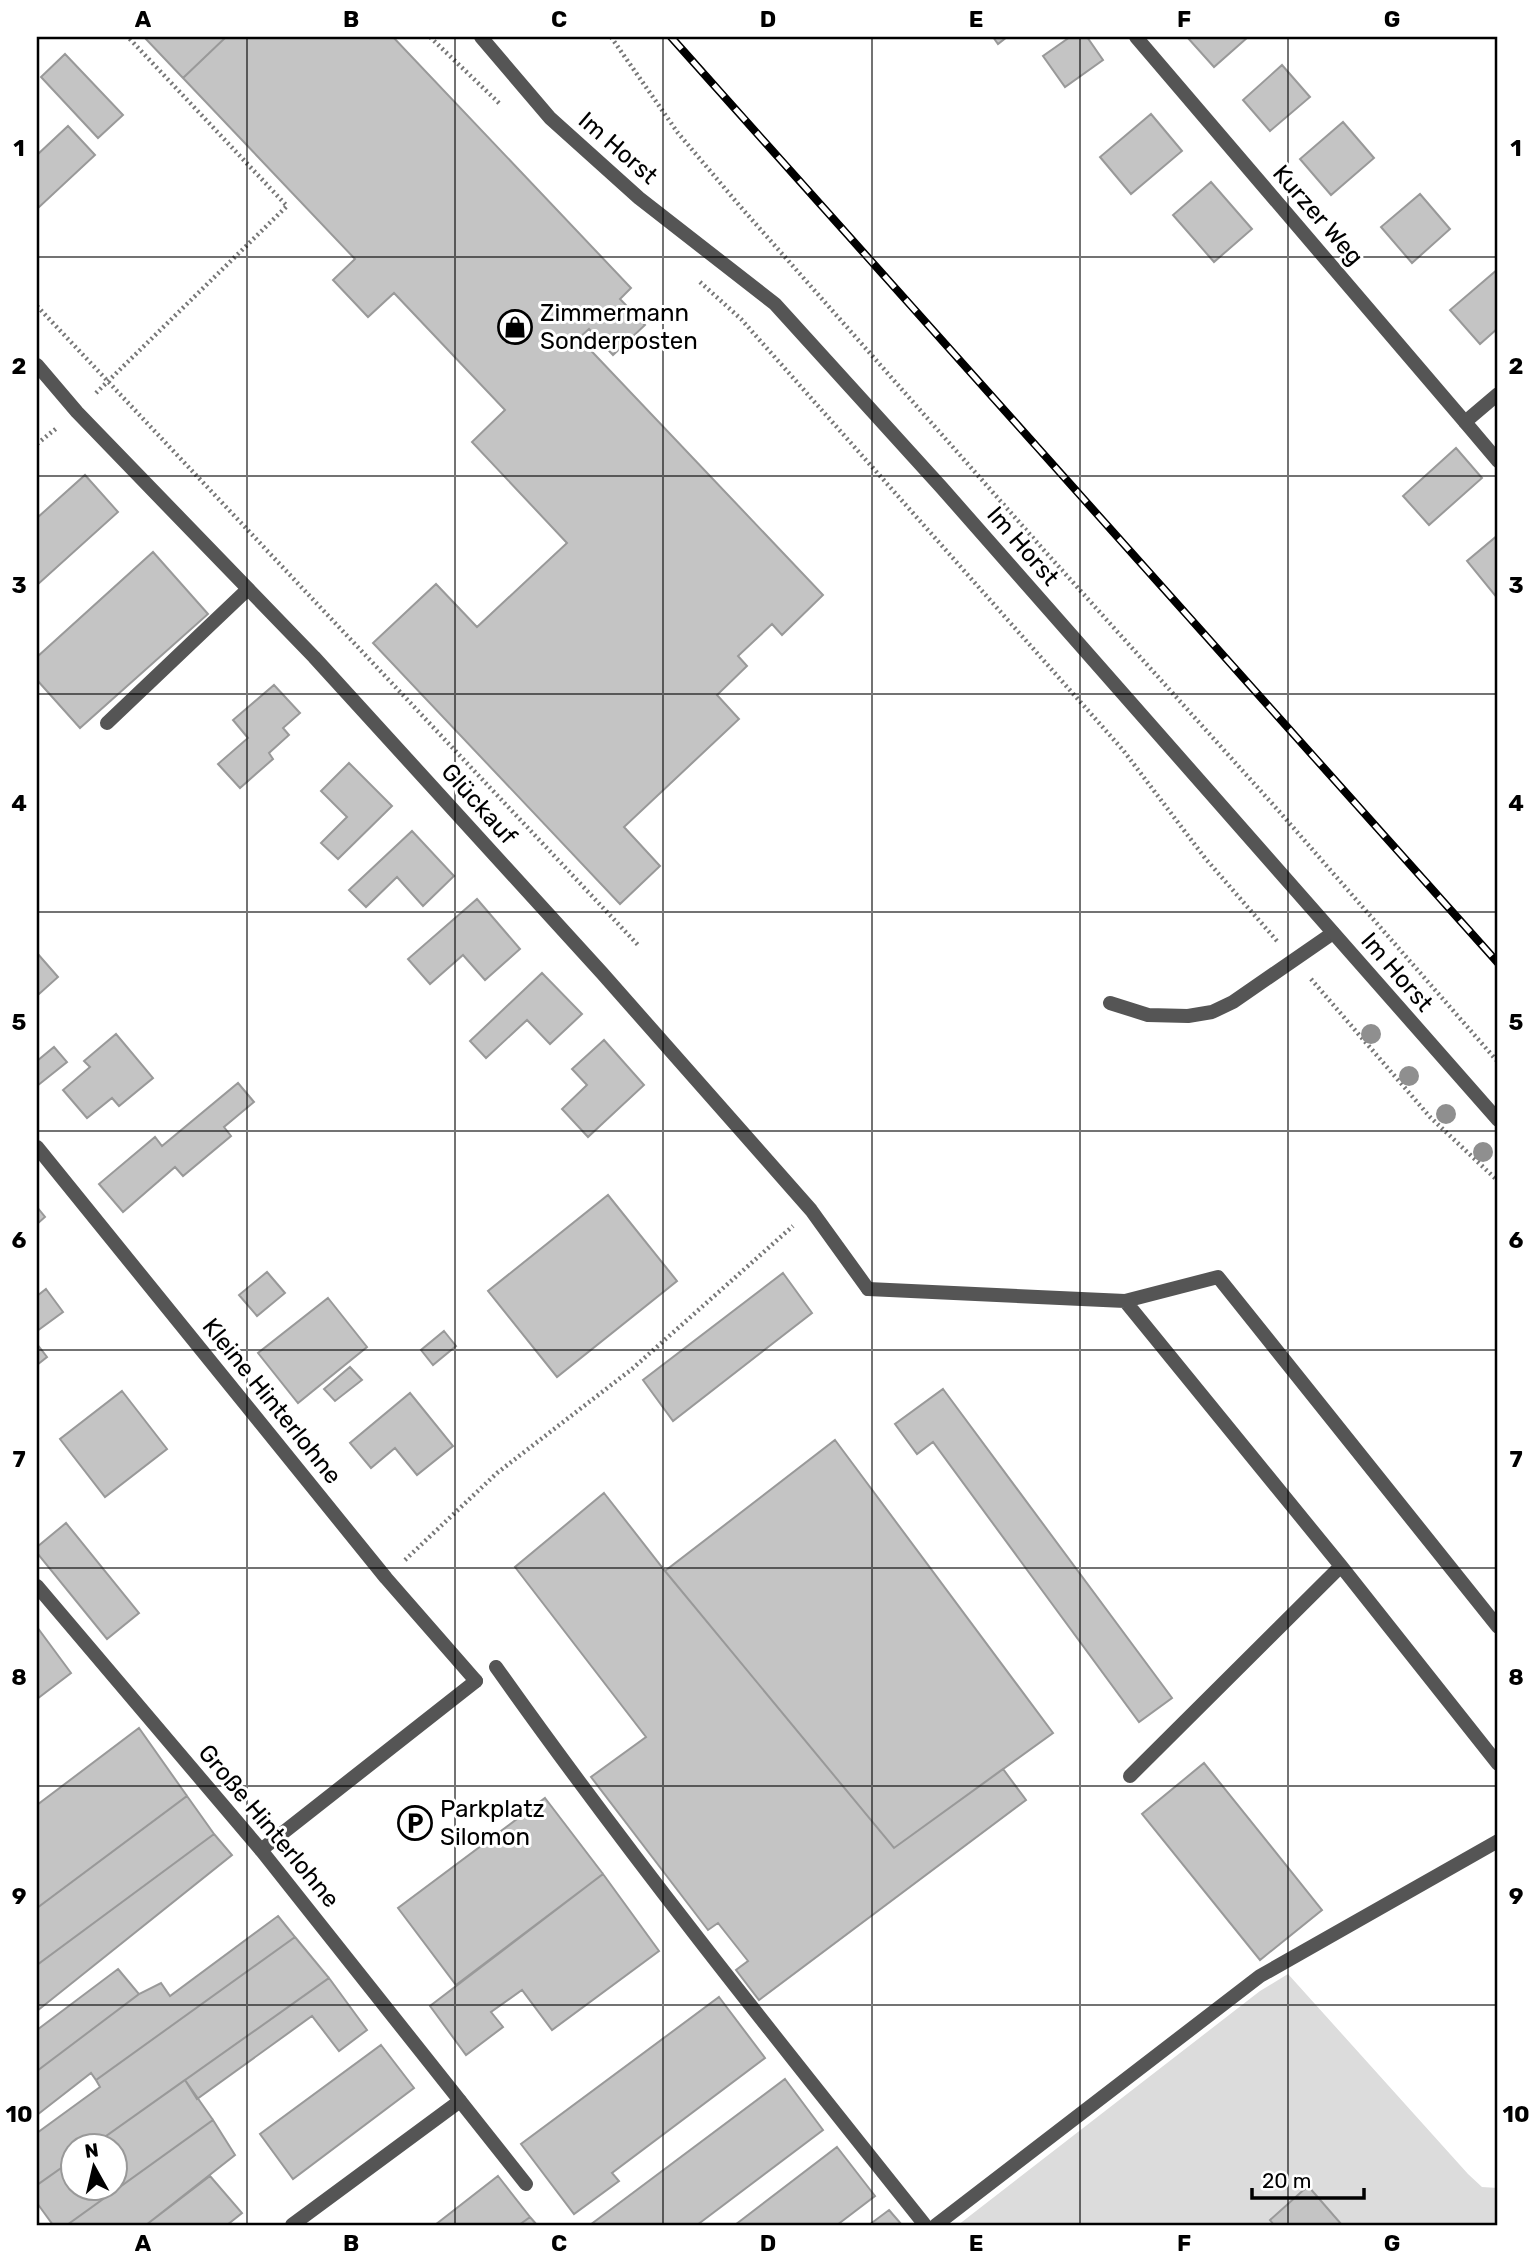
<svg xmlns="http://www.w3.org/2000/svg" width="1535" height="2262" font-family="Rubik,sans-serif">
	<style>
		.green { fill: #dcdcdc }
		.building { fill: #c4c4c4; stroke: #999; stroke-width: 2 }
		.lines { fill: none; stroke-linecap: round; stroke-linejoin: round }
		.path { stroke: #777; stroke-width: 4.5; stroke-dasharray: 2 3.5; stroke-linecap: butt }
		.service { stroke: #555; stroke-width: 14 }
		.minor { stroke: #555; stroke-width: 14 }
		.tertiary { stroke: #555; stroke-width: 14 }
		.rail-casing { stroke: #000; stroke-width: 8 }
		.rail { stroke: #fff; stroke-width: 5; stroke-dasharray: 16; stroke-linecap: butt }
		.tree { fill: #8f8f8f }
		.grid { fill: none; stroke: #000; stroke-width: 2; stroke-opacity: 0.55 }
		.labels { text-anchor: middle; stroke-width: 6; stroke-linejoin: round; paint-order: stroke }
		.street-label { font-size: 24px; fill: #000; stroke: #fff }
		.poi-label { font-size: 24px; fill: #000; stroke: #fff; text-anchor: start }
		.neatline { fill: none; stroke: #000; stroke-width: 2.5 }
		.grid-label { font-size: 23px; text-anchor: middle; font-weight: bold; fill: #000 }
	</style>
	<rect width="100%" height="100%" fill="#fff"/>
	<path class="green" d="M1288,1974l180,200 14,13 16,1v37h-540l302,-234z"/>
	<path class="building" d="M144,37h82l-43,41z
		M226,37h167l238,251 -11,11 25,26 -32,30 -24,-26 -10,9 244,257 -41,40 -10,-11 -34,32 9,10 -30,29 22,24 -115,108 36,39 -40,38 -247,-261 63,-59 41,43 90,-84 -95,-101 33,-32 -111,-117 -26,24 -35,-37 22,-21 -172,-181z
		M993,37h14l-9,7z
		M1070,37h17l16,23 -38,27 -22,-31z
		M1187,37h61l-34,30z
		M65,54l58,61 -25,23 -57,-61z
		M1282,65l28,32 -40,34 -27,-31z
		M1151,114l31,37 -51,43 -31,-37z
		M1343,122l31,36 -43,37 -31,-36z
		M68,126l27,29 -58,54v-54z
		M1211,182l41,47 -38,33 -41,-47z
		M1420,194l30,35 -38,34 -31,-36z
		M1498,269v59l-18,16 -30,-34z
		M1456,448l26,30 -53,47 -26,-29z
		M85,475l33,37 -81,73v-67z
		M1498,535v64l-31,-38z
		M153,552l55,62 -128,114 -43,-48v-23z
		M274,685l26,28 -17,15 6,7 -20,18 4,6 -33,29 -22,-24 30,-26 -15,-18z
		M349,763l43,43 -54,53 -17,-16 26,-26 -26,-26z
		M412,831l42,45 -31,30 -26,-29 -31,30 -17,-17z
		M477,899l43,50 -35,31 -22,-25 -33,29 -22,-25z
		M37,953l21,24 -19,17 -2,-3z
		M542,973l40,41 -32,30 -23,-24 -41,38 -16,-17z
		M116,1034l37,44 -34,28 -7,-8 -25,20 -24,-28 27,-23 -6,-6z
		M604,1040l40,45 -56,52 -26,-28 25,-24 -15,-16z
		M54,1047l13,15 -30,24v-25z
		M238,1083l16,19 -30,25 7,9 -48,40 -8,-9 -52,45 -24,-28 56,-47 7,9z
		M608,1195l69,86 -120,96 -69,-86z
		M37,1207l8,10 -8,7z
		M267,1272l18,21 -28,23 -18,-21z
		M783,1273l29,40 -139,108 -30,-41z
		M46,1289l17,23 -26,19v-35z
		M328,1298l39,49 -69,56 -40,-50z
		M444,1331l12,15 -23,19 -12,-15z
		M37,1344l10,13 -10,8z
		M350,1367l12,13 -27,21 -11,-12z
		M943,1389l229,309 -33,24 -206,-280 -16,12 -22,-30z
		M122,1391l45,58 -62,48 -45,-58z
		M410,1393l43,53 -36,29 -22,-27 -24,20 -21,-25z
		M835,1440l218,293 -159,115 -229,-277z
		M604,1493l61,78 229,277 109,-79 23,31 -267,200 -23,-30 12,-9 -30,-38 -10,7 -117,-153 55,-40 -131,-170z
		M66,1523l73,90 -32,26 -70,-86v-6z
		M37,1627l34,46 -34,26z
		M139,1728l48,68 -150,112v-103z
		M1204,1763l118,147 -62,50 -118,-146z
		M187,1796l27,38 -177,131v-57z
		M545,1798l58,76 -147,111 -58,-77z
		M214,1834l18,21 -195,156v-46z
		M603,1874l56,77 -107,79 -30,-40 -31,22 12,15 -37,28 -36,-49z
		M278,1916l17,21 -199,143 -5,-7 -54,42v-44l102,-77 22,-11 9,13z
		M295,1937l34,41 -237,168h-18v13l-37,26v-52l63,-46 -4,-7z
		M118,1969l21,25 -102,77v-41z
		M329,1978l38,52 -28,21 -27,-35 -115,83 -12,-19z
		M719,1997l46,61 -153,115 7,8 -45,33 -53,-70z
		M381,2045l33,43 -121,91 -33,-45z
		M785,2079l38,51 -126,95h-107z
		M185,2080l28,40 -146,105h-14l-16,-22v-18l37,-26v29h42v-42h-24z
		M213,2120l22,35 -89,70h-79z
		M837,2147l38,49 -38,29h-102z
		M210,2176l32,37 -15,12h-81z
		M498,2176l32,41 -11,8h-84z
		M1308,2186l34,39h-68l-4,-5z
		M889,2210l13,15h-33z
		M530,2217l7,8h-18z"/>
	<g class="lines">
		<path class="path" d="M430,37l70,67
			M611,37l67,96 61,72 303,343 235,261 221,253
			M700,282l41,37 382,431 82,108 72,83
			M37,306l602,640
			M96,393l191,-187 -159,-169
			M37,444l21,-17
			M1311,979l119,138 68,64
			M405,1560l92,-87 135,-104 161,-143"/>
		<path class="service" d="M1465,422l33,39
			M107,723l141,-134
			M1110,1003l38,12 40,1 24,-4 21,-10 100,-69
			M868,1289l257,12 93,-24 280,350
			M1125,1301l216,265 157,198
			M496,1667c136,192 283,375 429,558
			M1130,1776l211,-210
			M261,1850l215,-169
			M292,2225l168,-124
			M936,2225l324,-249 238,-135"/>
		<path class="minor" d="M1136,37l329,385 33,-28
			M37,365l40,47 237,245 288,316 209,237 57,79
			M37,1147l349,431 90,103
			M37,1586l224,264 265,334"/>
		<path class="tertiary" d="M481,37l69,81 89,80 136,106 167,184 556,632"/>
		<g class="rail-casing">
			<path id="rail" d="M671,37l827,926"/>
		</g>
		<use href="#rail" class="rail"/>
	</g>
	<g class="tree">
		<circle cx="1371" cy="1034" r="10"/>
		<circle cx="1409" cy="1076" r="10"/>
		<circle cx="1446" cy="1114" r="10"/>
		<circle cx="1483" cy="1152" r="10"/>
	</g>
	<path class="grid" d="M247,37v2188M455,37v2188M663,37v2188M872,37v2188M1080,37v2188M1288,37v2188M37,257h1461M37,476h1461M37,694h1461M37,912h1461M37,1131h1461M37,1350h1461M37,1568h1461M37,1786h1461M37,2005h1461"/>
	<defs>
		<g id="shop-ring" transform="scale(1.75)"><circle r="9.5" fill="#fff" stroke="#000" stroke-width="1.5"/><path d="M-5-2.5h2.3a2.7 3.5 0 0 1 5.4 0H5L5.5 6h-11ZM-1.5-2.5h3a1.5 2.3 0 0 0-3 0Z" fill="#000"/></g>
		<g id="parking-ring" transform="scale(1.75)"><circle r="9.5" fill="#fff" stroke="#000" stroke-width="1.5"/><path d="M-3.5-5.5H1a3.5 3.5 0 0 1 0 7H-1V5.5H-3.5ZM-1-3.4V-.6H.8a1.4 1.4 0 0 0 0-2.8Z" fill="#000"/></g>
	</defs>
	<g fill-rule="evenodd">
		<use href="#shop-ring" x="515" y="327"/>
		<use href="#parking-ring" x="415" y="1823"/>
	</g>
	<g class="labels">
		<g class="street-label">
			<text transform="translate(618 148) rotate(41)" y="8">Im Horst</text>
			<text transform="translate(1318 215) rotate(49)" y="8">Kurzer Weg</text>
			<text transform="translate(1023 546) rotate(49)" y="8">Im Horst</text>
			<text transform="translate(479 804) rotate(48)" y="8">Glückauf</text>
			<text transform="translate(1397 972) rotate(49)" y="8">Im Horst</text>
			<text transform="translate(272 1401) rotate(51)" y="8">Kleine Hinterlohne</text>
			<text transform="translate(269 1826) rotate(50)" y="8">Große Hinterlohne</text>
		</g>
		<g class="poi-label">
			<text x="540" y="321">Zimmermann<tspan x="540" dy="28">Sonderposten</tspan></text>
			<text x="440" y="1817">Parkplatz<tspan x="440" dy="28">Silomon</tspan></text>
		</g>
	</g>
	<rect width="1535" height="2262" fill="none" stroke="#ffffff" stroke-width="77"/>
	<g transform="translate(94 2167) rotate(352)"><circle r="33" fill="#ffffff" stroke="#999999" stroke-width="2"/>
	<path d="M0-5L12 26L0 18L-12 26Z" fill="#000000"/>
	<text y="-10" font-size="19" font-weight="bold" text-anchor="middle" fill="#000000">N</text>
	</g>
	<path d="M1252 2188v10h112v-10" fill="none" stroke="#000000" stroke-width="3.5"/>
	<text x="1262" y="2188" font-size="21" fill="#000000" stroke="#ffffff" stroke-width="5" paint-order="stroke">20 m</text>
	<rect x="38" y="38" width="1458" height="2186" class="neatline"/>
	<g class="grid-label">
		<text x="143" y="27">A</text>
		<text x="351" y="27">B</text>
		<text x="559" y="27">C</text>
		<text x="768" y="27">D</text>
		<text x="976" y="27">E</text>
		<text x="1184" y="27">F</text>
		<text x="1392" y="27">G</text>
		<text x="19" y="156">1</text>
		<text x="1516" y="156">1</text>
		<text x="19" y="374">2</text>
		<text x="1516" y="374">2</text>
		<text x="19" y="593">3</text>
		<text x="1516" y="593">3</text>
		<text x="19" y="811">4</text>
		<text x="1516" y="811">4</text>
		<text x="19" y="1030">5</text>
		<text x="1516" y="1030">5</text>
		<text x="19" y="1248">6</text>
		<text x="1516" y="1248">6</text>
		<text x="19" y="1467">7</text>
		<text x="1516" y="1467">7</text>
		<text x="19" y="1685">8</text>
		<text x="1516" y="1685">8</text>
		<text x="19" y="1904">9</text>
		<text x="1516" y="1904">9</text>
		<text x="19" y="2122">10</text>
		<text x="1516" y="2122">10</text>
		<text x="143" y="2251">A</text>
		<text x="351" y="2251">B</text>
		<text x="559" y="2251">C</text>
		<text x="768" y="2251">D</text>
		<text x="976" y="2251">E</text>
		<text x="1184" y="2251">F</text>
		<text x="1392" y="2251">G</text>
	</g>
</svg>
